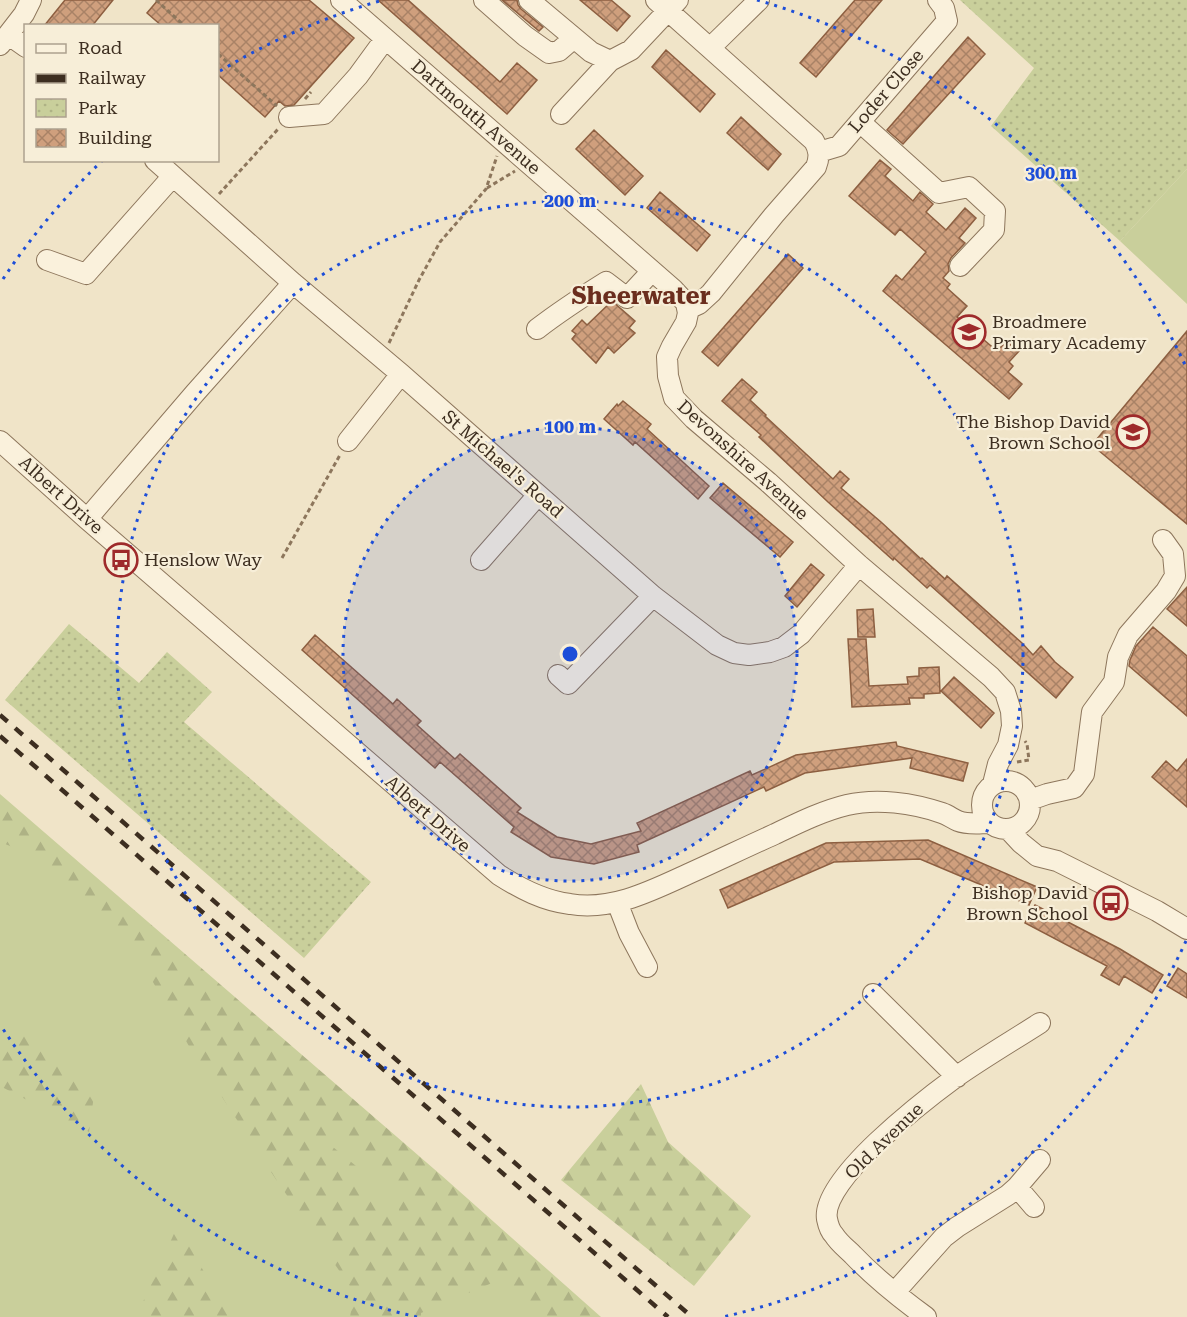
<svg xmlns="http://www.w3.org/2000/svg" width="1187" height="1317" font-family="'Roboto Serif',serif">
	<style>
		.grass { fill: #c9cf9b }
		.forest { fill: url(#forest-firs); fill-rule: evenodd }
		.park { fill: url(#park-dots) }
		.building { fill: url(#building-cross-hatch); stroke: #8d5f41; stroke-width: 1.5 }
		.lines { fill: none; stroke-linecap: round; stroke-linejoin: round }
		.minor-casing { stroke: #8d765c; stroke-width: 22 }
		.path { stroke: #8d765c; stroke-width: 3; stroke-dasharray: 4.5 3; stroke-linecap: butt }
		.minor { stroke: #faf1dc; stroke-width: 20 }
		.rail { stroke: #3d2e20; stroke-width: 4.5; stroke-dasharray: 10 10; stroke-linecap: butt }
		.ring { fill: none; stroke: #1d4ed8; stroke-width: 3; stroke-dasharray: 3 6 }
		.labels { text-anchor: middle; stroke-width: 4.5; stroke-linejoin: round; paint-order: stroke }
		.street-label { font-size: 18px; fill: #3d2e20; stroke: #f7eed8 }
		.poi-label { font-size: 18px; fill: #3d2e20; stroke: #f7eed8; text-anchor: start }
		.district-label { font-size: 24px; font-weight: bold; fill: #6b2e1e; stroke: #f7eed8 }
		.centre { fill: #1d4ed8; stroke: #f7eed8; stroke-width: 3 }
		.ring-label { font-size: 18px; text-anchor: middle; font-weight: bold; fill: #1d4ed8; stroke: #f7eed8; stroke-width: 4.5; stroke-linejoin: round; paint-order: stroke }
	</style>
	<defs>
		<pattern id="forest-firs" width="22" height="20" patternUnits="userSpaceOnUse" patternTransform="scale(1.5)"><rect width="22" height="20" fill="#c9cf9b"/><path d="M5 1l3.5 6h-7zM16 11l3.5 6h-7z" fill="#aeb285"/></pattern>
		<pattern id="park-dots" width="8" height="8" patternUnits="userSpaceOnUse" patternTransform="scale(1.5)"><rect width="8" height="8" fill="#c9cf9b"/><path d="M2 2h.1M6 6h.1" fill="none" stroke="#aeb285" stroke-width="1.8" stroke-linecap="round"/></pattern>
		<pattern id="building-cross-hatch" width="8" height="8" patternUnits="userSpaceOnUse" patternTransform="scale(1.5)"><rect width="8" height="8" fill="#cf9f7d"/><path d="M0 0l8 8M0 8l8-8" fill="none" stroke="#a98266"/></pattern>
	</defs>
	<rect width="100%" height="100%" fill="#f0e4c8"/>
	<path class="grass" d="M1187,169v135l-67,-63z
		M0,801l594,516h-594z"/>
	<path class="forest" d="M0,794l441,381 160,142h-57l-45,-37 -78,33v4h-71l4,-25 -77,-111 -87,-133 -55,-98 -97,-93 -38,-15zM343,1132l57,61 -2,31 -41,-40 -1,-18 -23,-19z
		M41,1034l53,61 -5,37 -89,-46v-50z
		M641,1084l27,58 83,74 -57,70 -133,-106z
		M178,1225l51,92h-93z"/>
	<path class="park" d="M960,0h227v169l-67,72 -129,-115 43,-58z
		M69,624l70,59 28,-31 45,40 -28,30 187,160 -67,76 -299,-258z"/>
	<path class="building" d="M65,0h48l-21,26h-48z
		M158,0h151l45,38 -60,67 -9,1 -6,-5 -14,16 -47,-42v-49h-56l-15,-13z
		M378,0h30l92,82 17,-19 20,17 -30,34z
		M502,0h15l1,5 3,4 22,18 -4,4z
		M580,0h31l19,16 -13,15z
		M855,0h27l-66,77 -16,-14z
		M968,37l17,17 -82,90 -16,-14z
		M666,50l49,44 -15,18 -48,-45z
		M741,117l40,37 -13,16 -41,-37z
		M594,130l49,46 -18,19 -49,-46z
		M880,160l11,9 -6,7 28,25 7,-9 13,12 -7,8 20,18 19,-22 11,10 -17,20 6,5 -14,15 -3,6 1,7 -6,7 7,6 -3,4 20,18 -10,11 40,34 10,-10 12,10 -10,11 4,4 -5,6 14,12 -13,15 -126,-108 13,-16 6,5 24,-28 -26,-23 -5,6 -46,-39z
		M660,192l50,43 -13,16 -50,-43z
		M788,254l15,14 -85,98 -16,-14z
		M612,301l23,20 -6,7 6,5 -21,20 -6,-6 -12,16 -24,-24 4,-5 -4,-3 10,-11 5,5z
		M1187,331v193l-95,-79z
		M742,379l15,13 -7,8 16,15 -1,1 68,63 7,-8 9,8 -8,9 40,34 40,37 1,-1 23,21 2,-3 75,67 11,12 8,-9 14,16 18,15 -17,21 -126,-113 -3,3 -33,-30 -1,2 -65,-58 -69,-65 2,-2 -39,-34z
		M623,401l28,23 -4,5 62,57 -11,13 -63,-57 -2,3 -29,-26 13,-15 1,2z
		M723,483l70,59 -13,15 -70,-59z
		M811,564l13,11 -27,32 -12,-11z
		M1187,587v39l-20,-17z
		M873,609l2,28h-17l-1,-27z
		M1153,627l34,29v60l-58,-50 1,-6 6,-14z
		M315,635l78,69 4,-5 24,22 -4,4 38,34 5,-5 61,54 -4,4 40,25 34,7 50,-13 -4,-8 113,-52 2,4 44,-20 100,-13 1,4 71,17 -5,18 -53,-13 2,-10 -107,15 -39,18 -2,-4 -127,58 2,7 -45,12 -43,-7 -40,-25 3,-5 -74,-65 -5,6 -133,-118z
		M848,639h18l3,47 39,-2 -1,-7 12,-1v-8l20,-1 1,26 -16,1v4h-15l1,6 -58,3z
		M954,677l40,36 -13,15 -40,-37z
		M1187,759v48l-35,-30 14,-16 11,10z
		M928,840l109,47 -8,18 -109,-46 -86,3 -106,46 -8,-18 106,-47z
		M1035,905l85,44 43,26 -11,18 -28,-17 -5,9 -18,-10 6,-9 -82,-43z
		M1178,968l9,6v24l-20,-12z"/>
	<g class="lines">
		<g class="minor-casing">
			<path id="minor" d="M341,0l332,289 13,14 2,10 -2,9 -14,24 -5,11 1,19 6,22 20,21 74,63 91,83 132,112 14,15 6,19 1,15 -4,19 -10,19 -5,20
				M484,0l41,36 24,17 10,-2 15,-13
				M529,0l62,52 19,9 21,-11 47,-50
				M656,0l158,141c5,9 6,16 2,26l-42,48 -63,78 -12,11 -11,5
				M9,35l17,12
				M0,45l24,-31 7,-14
				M710,48l49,-48
				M561,114l49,-53
				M289,117l35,-3 34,-38 27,-37
				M860,122l79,71 30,-6 26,24 -1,19 -34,36
				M819,152l20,-6 108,-125 -3,-13 -6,-8
				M155,160l138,123 108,91 252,222 64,49 17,8 15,2 21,-3 14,-5 17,-13 58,-69
				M47,260l39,14 87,-98
				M537,329c22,-17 45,-32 69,-47l21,16 25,-27
				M0,441l87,78 412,356c22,14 45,26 71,29 42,7 81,-13 118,-30 29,-13 58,-27 87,-40 23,-11 47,-23 72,-29 30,-7 66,-2 95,8 6,2 11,6 16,8 10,4 22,2 32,2
				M348,441l53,-67
				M87,519l108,-126 98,-110
				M481,560l57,-65
				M558,675l10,9 85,-88
				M982 805a24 24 0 1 1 48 0a24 24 0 1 1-48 0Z
				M1030,800l17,-6 27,-6 10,-14 8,-62 22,-30 4,-25 10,-22 38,-44 9,-15 -2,-22 -10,-14
				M1008,829l13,14 16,13 20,5 100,50 30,18
				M617,902l12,31 18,34
				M873,994l84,83
				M1017,1187l17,20
				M895,1292l49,-55 13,-10 51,-32 9,-8 23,-27
				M926,1317c-26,-19 -51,-39 -73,-62 -6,-6 -14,-12 -19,-20 -4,-4 -6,-11 -7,-16 -7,-39 99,-120 129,-142 27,-19 56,-36 84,-54"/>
		</g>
		<path class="path" d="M156,0l29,26
			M218,54l59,52
			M305,99l6,-7
			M487,188l28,-17
			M219,194l60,-66
			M389,343l30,-63 21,-38 46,-53 11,-33
			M282,558l58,-103
			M1017,762l12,-2 -2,-16 -2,-3"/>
		<use href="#minor" class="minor"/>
		<path class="rail" d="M0,715l692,602
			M0,736l668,581"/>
	</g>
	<circle cx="570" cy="654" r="227" fill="#1d4ed8" fill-opacity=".12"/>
	<g class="ring">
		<circle cx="570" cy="654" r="227"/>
		<circle cx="570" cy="654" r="453"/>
		<path d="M1186 941A680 680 0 0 1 723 1317M417 1317A680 680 0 0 1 3 1029M3 279A680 680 0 0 1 102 161M220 71A680 680 0 0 1 383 0M757 0A680 680 0 0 1 1186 367"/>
	</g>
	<defs>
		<g id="school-ring" transform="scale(1.725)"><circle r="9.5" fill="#f7eed8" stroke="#9e2a2b" stroke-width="1.5"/><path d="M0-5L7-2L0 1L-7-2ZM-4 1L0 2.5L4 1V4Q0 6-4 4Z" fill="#9e2a2b"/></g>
		<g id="bus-ring" transform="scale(1.725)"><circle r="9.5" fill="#f7eed8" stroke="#9e2a2b" stroke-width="1.5"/><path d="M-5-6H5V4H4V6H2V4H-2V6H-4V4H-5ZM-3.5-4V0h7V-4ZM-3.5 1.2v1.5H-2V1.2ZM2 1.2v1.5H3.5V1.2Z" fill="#9e2a2b"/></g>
	</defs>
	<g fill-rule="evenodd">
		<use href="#school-ring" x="969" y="332"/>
		<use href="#school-ring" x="1133" y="432"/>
		<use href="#bus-ring" x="121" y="560"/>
		<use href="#bus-ring" x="1111" y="903"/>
	</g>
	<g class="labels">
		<g class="street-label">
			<text transform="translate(886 91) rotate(-49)" y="6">Loder Close</text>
			<text transform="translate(476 117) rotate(41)" y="6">Dartmouth Avenue</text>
			<text transform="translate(743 460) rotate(42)" y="6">Devonshire Avenue</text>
			<text transform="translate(503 464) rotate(41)" y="6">St Michael's Road</text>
			<text transform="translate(61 495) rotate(42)" y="6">Albert Drive</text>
			<text transform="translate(428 814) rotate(41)" y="6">Albert Drive</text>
			<text transform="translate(884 1141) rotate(-44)" y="6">Old Avenue</text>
		</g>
		<g class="poi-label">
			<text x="992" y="328">Broadmere<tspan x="992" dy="21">Primary Academy</tspan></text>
			<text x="1110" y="428" text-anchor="end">The Bishop David<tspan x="1110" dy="21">Brown School</tspan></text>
			<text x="144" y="566">Henslow Way</text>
			<text x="1088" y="899" text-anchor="end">Bishop David<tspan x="1088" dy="21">Brown School</tspan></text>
		</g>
		<g class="district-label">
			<text x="641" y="304">Sheerwater</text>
		</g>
	</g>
	<circle cx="570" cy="654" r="9" class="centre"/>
	<g class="ring-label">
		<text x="1051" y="179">300 m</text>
		<text x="570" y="207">200 m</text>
		<text x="570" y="433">100 m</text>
	</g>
	<rect x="24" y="24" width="195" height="138" fill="#f7eed8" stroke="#ada18e" stroke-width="1.5"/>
	<rect x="36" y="44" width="30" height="9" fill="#faf1dc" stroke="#ada18e" stroke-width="1.5"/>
	<text x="78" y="54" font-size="18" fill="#3d2e20">Road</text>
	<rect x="36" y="74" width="30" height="9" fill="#3d2e20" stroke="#ada18e" stroke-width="1.5"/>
	<text x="78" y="84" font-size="18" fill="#3d2e20">Railway</text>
	<rect x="36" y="99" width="30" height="18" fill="url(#park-dots)" stroke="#ada18e" stroke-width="1.5"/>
	<text x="78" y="114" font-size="18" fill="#3d2e20">Park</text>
	<rect x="36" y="129" width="30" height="18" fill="url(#building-cross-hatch)" stroke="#ada18e" stroke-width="1.5"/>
	<text x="78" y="144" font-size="18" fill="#3d2e20">Building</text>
</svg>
